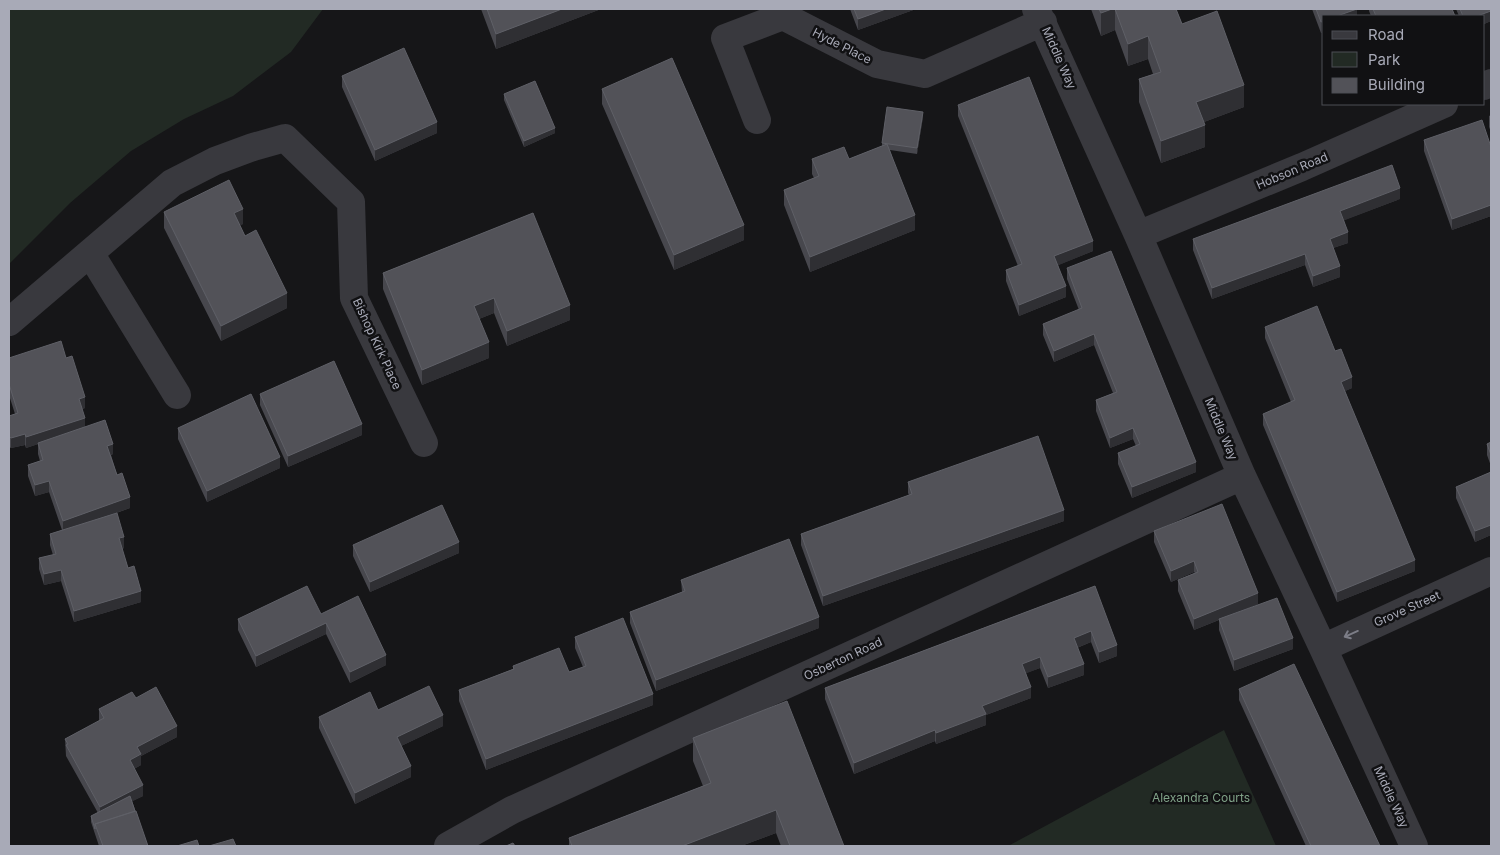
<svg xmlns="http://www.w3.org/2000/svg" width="1500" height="855" font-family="Inter,sans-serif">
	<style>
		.green { fill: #222a24 }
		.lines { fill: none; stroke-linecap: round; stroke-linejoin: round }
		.minor { stroke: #39393e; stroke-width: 28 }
		.wall { fill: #47474d }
		.shaded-wall { fill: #2f2f33 }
		.building { fill: #525258; stroke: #5f6067 }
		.oneway { stroke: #7c7d87 }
		.labels { text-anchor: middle; stroke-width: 5; stroke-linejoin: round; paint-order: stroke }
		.street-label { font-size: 12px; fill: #a8aab7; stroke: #111113 }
		.park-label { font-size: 12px; fill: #80a288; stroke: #111113 }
	</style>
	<rect width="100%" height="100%" fill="#161618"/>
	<path class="green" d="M9,9h314l-32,43 -58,44 -49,23 -53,32 -61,52 -61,61z
		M1224,730l52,116h-268z"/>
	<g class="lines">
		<path class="minor" d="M1036,9l102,226 104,241 81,172 91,198
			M1484,86l7,-3
			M757,120l-32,-82 58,-22 94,48 48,10 118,-52
			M1138,235l164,-68 142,-63
			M90,253l87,142
			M9,322l163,-139 43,-22 38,-14 32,-9 66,64 3,96 70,145
			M1323,648l168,-77
			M448,846l64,-36 730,-334"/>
	</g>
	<path class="wall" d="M481,9h120l-105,40z
		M850,9h66l-58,21z
		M1091,9h85l6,15 62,83 -40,15 1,25 -44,16 -22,-61v-23l14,-5 -5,-15 -20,7 -13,-36 -14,6z
		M1312,9h45v7h-33v16l-3,1z
		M1369,9h83l3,7h-84l-2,-5z
		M1456,9h35v12l-7,3v-8h-25z
		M342,76l95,57 -62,28 -33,-74z
		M602,89l142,151 -70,30 -72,-166z
		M504,94l51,39 -31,14 -20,-47z
		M958,105l135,146 -35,14 8,32 -47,19 -13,-35v-11l12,-4 -60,-150z
		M1491,115v17l-2,-5v-11z
		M923,117l-6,37 -27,-4 25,80 -105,42 -26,-67v-15l30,-12 -2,-4v-15h37l33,-13v-3z
		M1424,140l67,7v69l-39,14 -28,-79z
		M1400,199l-56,21 4,23 -15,5 7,29 -27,10 -8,-22 -93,34 -19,-49v-11z
		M164,212l79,12 -3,1 5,11 42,72 -66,33 -57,-113z
		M533,213l37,107 -63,26 -13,-33 -15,6 10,39 -67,27 -39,-96v-16z
		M1067,268l129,204 -64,26 -14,-34v-11l18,-7 -3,-7 -23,9 -14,-37v-11l17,-7 -19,-48 -40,17 -11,-27v-11l36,-14 -12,-31z
		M1265,327l70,24 17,37 -7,3 70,180 -78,31 -74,-177v-11l28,-12 -26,-64z
		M9,358h57l19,50 -3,1 3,18 28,27 -2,1 6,20 13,33 -27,10 21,30 -2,1 6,19 13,34 -67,20 -13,-41 -17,4 -5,-16v-11l14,-3 -3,-10v-11l12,-4 -13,-38 -14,4 -7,-20v-11l12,-4 -2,-7v-10l-12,4 -1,-3 -14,3 -2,-1v-31l6,-2 -6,-19z
		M260,394l102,41 -74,32 -28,-62z
		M178,428l102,40 -73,34 -29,-63z
		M1491,442v24l-4,-11v-11z
		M1491,472v63l-16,7 -19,-44v-11z
		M908,482l156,39 -241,85 -22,-61v-11l108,-39 -1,-2z
		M1154,531l104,73 -33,13 68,32 -59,22 -15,-41v-10l-25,10 -16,-39v-11l17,-7 -1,-1 -23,10 -17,-40z
		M353,545l106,8 -89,39 -17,-36z
		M681,580l138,48 -163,63 -26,-68v-11l52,-20z
		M1095,586l22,70 -18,7 -8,-21 -14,6 7,27 -36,13 -8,-20 -14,5 5,25 -45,17v10l-50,19 -1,-3 -81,33 -29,-75v-11z
		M321,614l65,51 -36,18 -24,-49 -70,33 -18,-37v-11z
		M575,637l78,68 -167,65 -27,-69v-11l54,-21v-3l56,6 14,-5 -8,-19z
		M1239,689l141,157h-74l-67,-146z
		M136,698l41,39 -36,19v9l-7,4 9,27 -11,5 16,45h-49l-8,-24v-6l7,-3 -32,-57 -1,-17 34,-18v-12z
		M378,710l65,16 -42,20 10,31 -56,27 -36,-76v-11z
		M693,738l151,108h-63l-5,-13 -35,13h-172v-8l134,-52 -10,-25z"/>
	<path class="shaded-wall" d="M562,9h39l-105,40v-15z
		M886,9h30l-58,21v-11z
		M1112,9h3v21l-14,6v-23z
		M1357,9v7h-20z
		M1491,11v10l-7,3v-8h-7z
		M1324,21v11l-3,1v-11z
		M1148,36v23l-20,7v-22z
		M1244,85v22l-48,18v-23z
		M923,112v5l-6,37v-6z
		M437,122v11l-62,28v-11z
		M1205,125v22l-44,16v-22z
		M555,128v5l-31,14v-6z
		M1400,188v11l-60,23v-11z
		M1491,205v11l-39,14v-11z
		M243,209v15l-9,4v-15z
		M915,215v15l-105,42v-15z
		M744,225v15l-70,30v-15z
		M1348,232v11l-18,6v-10z
		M1093,241v10l-39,16v-11z
		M1305,254v11l-93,34v-11z
		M1340,266v11l-27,10v-11z
		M1066,286v11l-47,19v-11z
		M287,293v15l-66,33v-15z
		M494,298v15l-20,8v-15z
		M570,305v15l-63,26v-15z
		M1094,334v11l-40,17v-11z
		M489,342v16l-67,27v-15z
		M1352,377v11l-11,5v-11z
		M85,397v11l-6,2v-11z
		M85,418v11l-59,19v-11z
		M362,424v11l-74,32v-11z
		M1133,428v11l-23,9v-10z
		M25,434v11l-14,3v-10z
		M113,444v10l-6,2v-10z
		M280,457v11l-73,34v-11z
		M1196,462v10l-64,26v-11z
		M49,481v11l-14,4v-11z
		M130,497v11l-67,23v-10z
		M1064,510v11l-241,85v-10z
		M1491,525v10l-16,7v-11z
		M124,537v11l-5,1v-11z
		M459,542v11l-89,39v-10z
		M1415,560v11l-78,31v-10z
		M1194,561v11l-23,10v-11z
		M61,570v11l-17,4v-11z
		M141,591v11l-67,20v-11z
		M1258,593v11l-64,26v-11z
		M819,617v11l-163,63v-11z
		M326,623v11l-70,33v-11z
		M1091,631v11l-17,7v-11z
		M1293,638v11l-59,22v-11z
		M1117,645v11l-18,7v-11z
		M386,655v10l-36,18v-11z
		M1040,657v11l-18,7v-11z
		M1084,664v11l-36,13v-11z
		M1031,687v11l-45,17v10l-50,19v-11l46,-27z
		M653,694v11l-167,65v-11z
		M443,715v11l-46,22v-11z
		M177,726v11l-36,19v9l-11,6v-11l7,-13z
		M935,730v11l-81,33v-11z
		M411,766v11l-56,27v-11z
		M143,785v11l-43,22v-11z
		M776,810v23l-35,13h-59z"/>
	<path class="building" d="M487,9h75l-66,25z
		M854,9h32l-28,10z
		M1099,9h13l-11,4z
		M1115,9h61l6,15 35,-13 27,74 -48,17 9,23 -44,16 -22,-62 22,-7 -13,-36 -20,8z
		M1316,9h41l-20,7h-13v5l-3,1z
		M1373,9h79l3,7h-79z
		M1460,9h31v2l-14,5h-14z
		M404,48l33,74 -62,28 -33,-74z
		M672,58l72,167 -70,30 -72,-166z
		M1029,77l64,164 -39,15 12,30 -47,19 -13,-35 16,-6 -64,-159z
		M535,81l20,47 -31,13 -20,-47z
		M887,107l36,5 -6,36 -35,-5z
		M1482,120l9,27v58l-39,14 -28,-79z
		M887,144l28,71 -105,42 -26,-67 35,-14 -7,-17 32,-12 5,12z
		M1392,165l8,23 -60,23 8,21 -18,7 10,27 -27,10 -8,-22 -93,34 -19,-49z
		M229,180l14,29 -9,4 11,23 11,-6 31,63 -66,33 -57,-114z
		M533,213l37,92 -63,26 -13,-33 -20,8 15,36 -67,28 -39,-97z
		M1111,251l85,211 -64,25 -14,-34 22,-9 -7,-16 -23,10 -14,-38 21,-8 -23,-58 -40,17 -11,-27 39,-16 -15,-40z
		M1317,306l18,45 6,-2 11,28 -11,5 74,178 -78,32 -74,-178 32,-14 -30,-73z
		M61,341l5,17 6,-2 13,41 -6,2 6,19 -59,19 -1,-3 -14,4 -2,-2v-20l9,-3 -9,-29v-26z
		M334,361l28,63 -74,32 -28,-62z
		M251,394l29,63 -73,34 -29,-63z
		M105,420l8,24 -6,2 10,29 5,-2 8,24 -67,24 -14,-40 -14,4 -7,-20 15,-5 -5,-17z
		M1038,436l26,74 -241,86 -22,-62 111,-40 -4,-12z
		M1491,442v13l-4,-11z
		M1491,472v53l-16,6 -19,-44z
		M1222,504l36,89 -64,26 -16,-39 20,-8 -4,-11 -23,10 -17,-40z
		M442,505l17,37 -89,40 -17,-37z
		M117,513l7,24 -5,1 9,30 6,-2 7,25 -67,20 -13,-41 -17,4 -5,-16 17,-4 -6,-20z
		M789,539l30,78 -163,63 -26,-68 55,-21 -4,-11z
		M307,586l14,28 37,-18 28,59 -36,17 -24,-49 -70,33 -18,-37z
		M1095,586l22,59 -18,7 -8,-21 -17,7 10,26 -36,13 -8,-20 -18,7 9,23 -49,19 4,8 -50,19 -1,-3 -81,33 -29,-75z
		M1277,598l16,40 -59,22 -15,-41z
		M623,618l30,76 -167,65 -27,-69 55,-21 -1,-3 46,-18 10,24 17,-6 -11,-29z
		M1294,664l86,182h-69l-72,-157z
		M429,686l14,29 -46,22 14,29 -56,27 -36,-76 51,-25 8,18z
		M156,687l21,39 -40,21 4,7 -11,6 13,25 -43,22 -34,-62 2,-1 -3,-5 39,-21 -5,-9 33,-17 4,6z
		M787,701l57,145h-54l-14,-36 -94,36h-110l-3,-8 142,-55 -18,-45z
		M130,796l5,15 -40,13v5l-4,-13z
		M136,811l12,35h-45l-8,-22z
		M233,839l3,7h-27z
		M197,840l2,6h-22z
		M513,843l2,3h-9z"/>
	<defs><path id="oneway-shaft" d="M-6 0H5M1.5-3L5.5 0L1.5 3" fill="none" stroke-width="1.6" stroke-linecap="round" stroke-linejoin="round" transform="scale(1.25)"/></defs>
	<use class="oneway" href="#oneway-shaft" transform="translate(1351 634) rotate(156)"/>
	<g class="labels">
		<g class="street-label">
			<text transform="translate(842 46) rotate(27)" y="4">Hyde Place</text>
			<text transform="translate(1059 58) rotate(66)" y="4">Middle Way</text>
			<text transform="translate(1292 171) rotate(-23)" y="4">Hobson Road</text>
			<text transform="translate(377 344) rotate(65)" y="4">Bishop Kirk Place</text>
			<text transform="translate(1221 429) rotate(67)" y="4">Middle Way</text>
			<text transform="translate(1407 609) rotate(-24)" y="4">Grove Street</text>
			<text transform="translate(843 659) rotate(-25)" y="4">Osberton Road</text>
			<text transform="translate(1391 797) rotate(65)" y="4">Middle Way</text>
		</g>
		<g class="park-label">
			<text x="1201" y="802">Alexandra Courts</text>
		</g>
	</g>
	<rect width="1500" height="855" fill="none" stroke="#a8aab7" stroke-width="20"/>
	<rect x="1322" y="15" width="162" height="90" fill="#111113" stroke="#4d4e55"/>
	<rect x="1332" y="31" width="25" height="8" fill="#39393e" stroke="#4d4e55"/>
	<text x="1368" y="40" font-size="15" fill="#a8aab7">Road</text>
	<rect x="1332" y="52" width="25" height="15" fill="#222a24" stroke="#4d4e55"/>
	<text x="1368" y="65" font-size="15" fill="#a8aab7">Park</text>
	<rect x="1332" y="78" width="25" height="15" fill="#525258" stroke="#4d4e55"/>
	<text x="1368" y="90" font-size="15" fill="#a8aab7">Building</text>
</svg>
